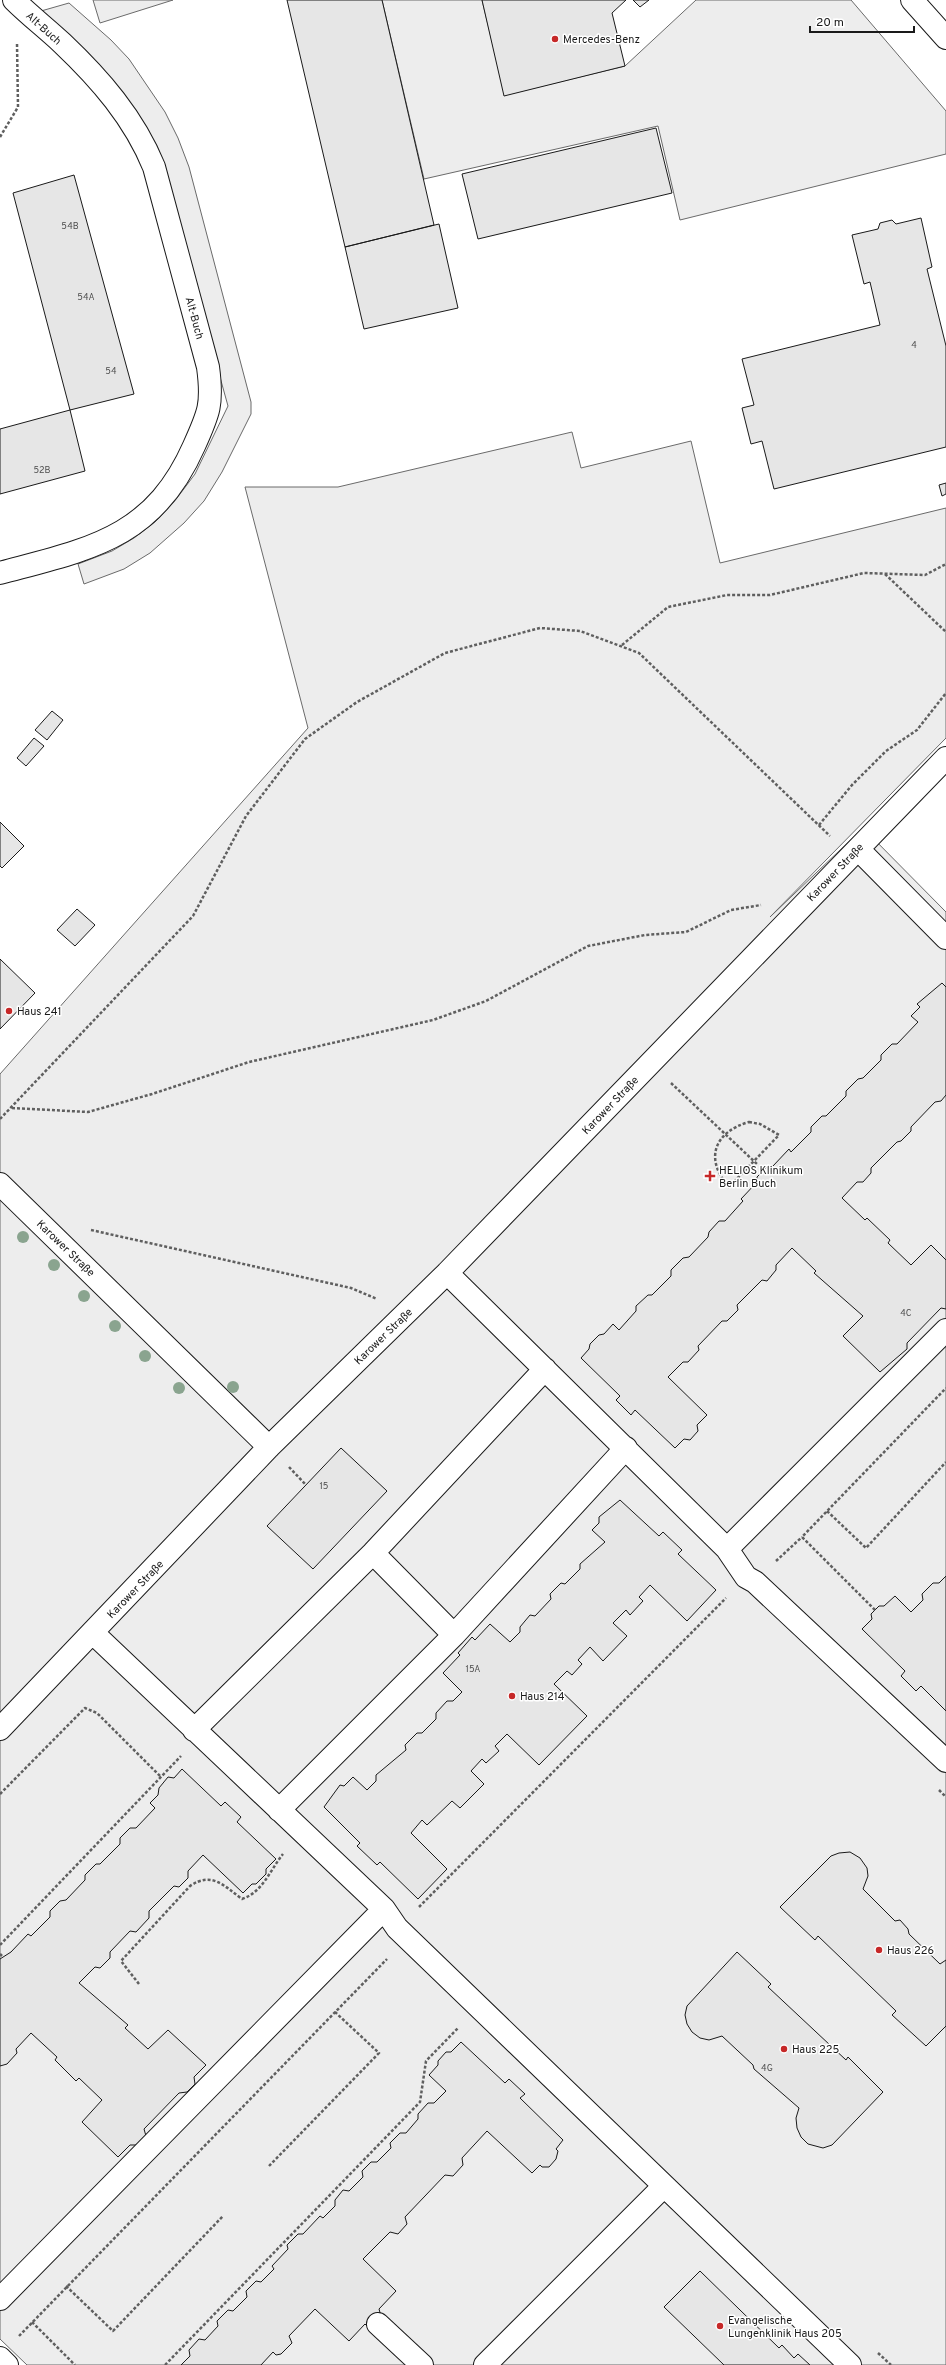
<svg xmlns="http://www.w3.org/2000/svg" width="946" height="2365" font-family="Overpass,sans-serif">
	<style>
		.built { fill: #ededed; stroke: #6a6a6a }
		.building { fill: #e6e6e6; stroke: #1a1a1a }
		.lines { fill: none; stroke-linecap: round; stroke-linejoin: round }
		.minor-casing { stroke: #1a1a1a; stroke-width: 24 }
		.major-casing { stroke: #1a1a1a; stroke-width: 24 }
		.path { stroke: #5f5f5f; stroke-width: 2.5; stroke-dasharray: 3 2; stroke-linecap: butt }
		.minor { stroke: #fff; stroke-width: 22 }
		.major { stroke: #fff; stroke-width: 22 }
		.tree { fill: #8aa48f }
		.poi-dot { fill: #c62828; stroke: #fff; stroke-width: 1.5 }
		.labels { text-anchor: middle; stroke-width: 3; stroke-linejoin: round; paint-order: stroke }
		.number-label { font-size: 9px; fill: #4d4d4d }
		.street-label { font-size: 11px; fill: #1a1a1a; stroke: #fff }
		.poi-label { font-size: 11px; fill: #1a1a1a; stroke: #fff; text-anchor: start }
	</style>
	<rect width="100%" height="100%" fill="#fff"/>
	<path class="built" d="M93,0h80l-73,23z
		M382,0h100l23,95 120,-29 71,-66h155l95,111v43l-266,66 -22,-94 -234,53z
		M69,3l42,37 18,19 36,53 13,26 11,29 62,235v12l-29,58 -18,29 -20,22 -34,30 -26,16 -40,15 -6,-20 34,-13 22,-13 21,-16 19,-20 21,-28 33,-68 -73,-263 -18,-30 -96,-102z
		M572,432l9,36 110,-27 29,122 226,-55v230l-176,179 93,-89 83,84v1453h-919l-27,-26v-1265l308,-346 -63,-241h93z"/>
	<path class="building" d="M287,0h95l52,225 -89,22z
		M482,0h144l-14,13 13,53 -121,30z
		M633,0h16l-9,7z
		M656,128l16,65 -194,46 -16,-65z
		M74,175l60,219 -64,16 -57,-217z
		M921,218l11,49 -5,2 19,77v101l-172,42 -12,-48 -11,3 -9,-36 12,-3 -12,-46 138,-34 -10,-43 -6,2 -12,-49 26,-6 2,-6 12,-3 4,4z
		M439,224l19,84 -94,21 -19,-82z
		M70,410l15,61 -85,23v-65z
		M946,483v11l-4,2 -3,-11z
		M52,711l11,9 -16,20 -12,-10z
		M34,738l10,8 -18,20 -9,-8z
		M0,822l24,24 -22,22 -2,-2z
		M77,909l18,16 -20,21 -18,-16z
		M0,959l35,34 -35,36z
		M942,983l4,4v108l-5,6 -6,1 -24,25v4l-10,10 -4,1 -26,26v5l-8,9h-6l-15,16 23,22 2,-2 23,22 -2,3 23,22 20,-20 15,15v49l-5,-1 -34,35v6l-27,23 -37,-36 20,-20 -49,-43 2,-2 -24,-23 -16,17v5l-9,11 -5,-1 -25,25 1,5 -11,11h-5l-24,25 1,4 -11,12h-5l-15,15 39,38 -10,10 1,6 -8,9 -6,-1 -9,9 -40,-38 -4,5 -15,-15 4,-4 -39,-38 8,-9 1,-5 9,-9 5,-1 9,-10 6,6 17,-19v-5l12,-11h4l19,-19v-6l12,-12 6,-1 19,-20 1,-5 10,-11h6l18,-20 -2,-2 16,-17v-5l11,-11h5l16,-17 2,3 20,-20v-5l11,-11h4l20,-20v-5l12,-12 5,-1 18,-18v-5l11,-11h5l21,-22 -7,-6 9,-9 -3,-3z
		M341,1448l46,43 -74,78 -46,-43z
		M620,1500l39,36 4,-4 19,18 -4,4 38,36 -29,31 -37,-36 -11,12 4,4 -13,14 -4,-5 -13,13 14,13 -24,25 -13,-14 -12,13 4,4 -10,11 -5,-4 -13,13 33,32 -48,49 -32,-31 -12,12 4,5 -13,12 -4,-4 -11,12 13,13 -24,24 -8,-7 -25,24 -5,-5 -11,13 36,36 -29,30 -38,-37 -3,3 -20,-19 3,-3 -36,-36 16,-22 4,1 9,-9 14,13 9,-9v-6l30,-25 -1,-5 12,-12h5l14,-14v-6l11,-12h6l9,-9 -19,-19 17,-18 -2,-2 14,-16 3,3 15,-16 20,18 10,-10v-5l10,-12 5,1 16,-17 -1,-5 11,-11 4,1 15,-15v-5l25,-22 -13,-12 7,-7v-6z
		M946,1576v135l-25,-25 -5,5 -15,-15 4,-5 -43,-42 10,-10 -1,-5 8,-8h5l11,-10 16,16 12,-12 -1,-6 11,-11h6z
		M182,1769l39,37 4,-4 16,15 -4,5 39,37 -10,10v5l-10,10h-4l-9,9 -40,-38 -15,16v7l-9,9 -5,-1 -25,25v7l-13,14 -6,-1 -20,21v6l-10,10 -5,-1 -16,16 49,42 -3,3 23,21 20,-19 38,35 -12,12 1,7 -8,8 -8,1 -35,36 2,7 -10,9h-6l-12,12 -36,-35 20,-22 -23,-22 -3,3 -21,-21 2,-3 -26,-24 -15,16 1,4 -10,11 -7,2v-107l11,-7 17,-18 3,2 19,-19v-6l10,-10 6,-1 19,-20v-5l11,-11h4l20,-20v-6l10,-10h6l19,-20 -5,-5 8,-8 1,-7 9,-11 6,1z
		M850,1852l10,6 7,10 1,8 -5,13 32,32 5,-1 8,9 1,5 31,30 6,-4v66l-20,20 -34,-31 4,-4 -78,-75 -3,4 -35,-33 51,-51 8,-3z
		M737,1952l34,32 -3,3 78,73 2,-3 35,35 -51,53 -9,3 -15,-4 -7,-7 -4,-9 -1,-10 3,-10 -45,-39 -1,-4 -31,-29 -13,4 -9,-2 -8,-6 -5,-8 -2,-9 2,-9z
		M461,2042l44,41 4,-4 16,15 -5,4 43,42 -7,9 2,2 -2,8 -7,8h-7l-2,-2 -8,8 -45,-42 -25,27 1,7 -10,11 -8,-1 -40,42 2,7 -9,10 -8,-2 -27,27 33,32 -17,18 2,7 -10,9 -4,1 -2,-2 -16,17 -34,-32 -26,27 3,7 -11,11 -5,1 -3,-3 -12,13h-80l9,-9 -1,-6 10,-11 6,1 13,-14 -1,-5 11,-11 5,1 14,-14 -1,-6 10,-10 5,1 13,-13 -2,-3 16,-17 -1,-4 11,-11h5l17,-18 3,2 12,-12v-6l8,-10 6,1 14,-14 -1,-6 9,-9h6l14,-14 -1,-5 10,-10h6l12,-14v-5l10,-11h6l12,-12 -17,-16 9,-10v-4l8,-9h5z
		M700,2271l79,77 3,-3 12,13 4,-4 12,11h-86l-60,-58z"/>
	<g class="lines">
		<g class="minor-casing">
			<path id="minor" d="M0,573c89,-24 153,-34 194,-127 15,-33 19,-42 14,-79l-54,-200c-20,-49 -54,-88 -92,-124 -16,-15 -33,-28 -48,-43
				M858,849l88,89
				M0,1184l269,263
				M447,1273l280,276 19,28 9,5 191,179
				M727,1549l219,-219
				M373,1553l81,82
				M93,1633l291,276 13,19 453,437
				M0,1729l269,-282 178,-174 499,-515
				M194,1730l179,-177 172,-184
				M279,1810l175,-175 172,-187
				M0,2299l384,-390
				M378,2324l44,41
				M0,2358l7,7
				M485,2365l179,-179"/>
		</g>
		<g class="major-casing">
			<path id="major" d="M912,0l34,38"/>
		</g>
		<path class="path" d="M0,137l18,-30 -1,-64
			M885,574l61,58
			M622,645l46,-38 59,-12h43l94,-22 61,2 21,-11
			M819,825l33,-40 34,-34 31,-21 29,-37
			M671,1083l86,81
			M12,1108l76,4 64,-18 97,-32 184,-42 53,-19 102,-55 57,-11 41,-3 45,-22 30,-5
			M0,1119l193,-203 53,-100 59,-77 52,-37 88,-49 95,-25 40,3 59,22 191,183
			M749,1122l11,2 19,11 -50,52c-25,-28 -15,-55 20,-65z
			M91,1230l260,58 26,11
			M289,1467l17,18
			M827,1511l39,37 80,-86
			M776,1561l26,-24
			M875,1610l-73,-73 144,-149
			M939,1790l7,7
			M0,1794l85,-86 12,5 64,64
			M419,1907l307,-309
			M0,1945l181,-189
			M0,1954l2,2
			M139,1984l-18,-23 69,-75c22,-15 34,0 52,13 21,-7 28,-29 41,-45
			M269,2166l110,-113 -44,-41
			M66,2286l47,45 110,-115
			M32,2322l43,43
			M19,2336l368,-377
			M878,2353l13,12
			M165,2365l255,-263 6,-41 32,-33"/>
		<use href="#minor" class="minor"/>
		<use href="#major" class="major"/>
	</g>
	<g class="tree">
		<circle cx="23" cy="1237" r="6"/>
		<circle cx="54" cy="1265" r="6"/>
		<circle cx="84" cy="1296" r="6"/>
		<circle cx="115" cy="1326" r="6"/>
		<circle cx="145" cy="1356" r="6"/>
		<circle cx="233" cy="1387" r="6"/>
		<circle cx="179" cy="1388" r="6"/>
	</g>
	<g class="poi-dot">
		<circle cx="555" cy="39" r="4"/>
		<circle cx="9" cy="1011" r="4"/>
		<path d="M708 1170h4v4h4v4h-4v4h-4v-4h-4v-4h4z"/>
		<circle cx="512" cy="1696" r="4"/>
		<circle cx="879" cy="1950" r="4"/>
		<circle cx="784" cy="2049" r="4"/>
		<circle cx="720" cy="2326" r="4"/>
	</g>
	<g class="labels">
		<g class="number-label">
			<text x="70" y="229">54B</text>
			<text x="86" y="300">54A</text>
			<text x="914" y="348">4</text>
			<text x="111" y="374">54</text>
			<text x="42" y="473">52B</text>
			<text x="906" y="1316">4C</text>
			<text x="324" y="1489">15</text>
			<text x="473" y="1672">15A</text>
			<text x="767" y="2071">4G</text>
		</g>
		<g class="street-label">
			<text transform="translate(44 28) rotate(42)" y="4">Alt-Buch</text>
			<text transform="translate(195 318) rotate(75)" y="4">Alt-Buch</text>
			<text transform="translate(835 872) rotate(-46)" y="4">Karower Straße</text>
			<text transform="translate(610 1105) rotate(-46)" y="4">Karower Straße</text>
			<text transform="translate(66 1248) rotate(44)" y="4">Karower Straße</text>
			<text transform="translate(383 1336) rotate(-44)" y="4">Karower Straße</text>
			<text transform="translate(135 1589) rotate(-46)" y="4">Karower Straße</text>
		</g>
		<g class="poi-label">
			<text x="563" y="43">Mercedes-Benz</text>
			<text x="17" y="1015">Haus 241</text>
			<text x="719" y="1174">HELIOS Klinikum<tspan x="719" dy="13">Berlin Buch</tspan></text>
			<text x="520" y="1700">Haus 214</text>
			<text x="887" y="1954">Haus 226</text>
			<text x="792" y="2053">Haus 225</text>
			<text x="728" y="2324">Evangelische<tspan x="728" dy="13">Lungenklinik Haus 205</tspan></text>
		</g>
	</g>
	<path d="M810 26v6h104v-6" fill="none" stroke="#1a1a1a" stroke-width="2"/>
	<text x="816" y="26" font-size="12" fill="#1a1a1a" stroke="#ffffff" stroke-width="3" paint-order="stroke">20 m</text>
</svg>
